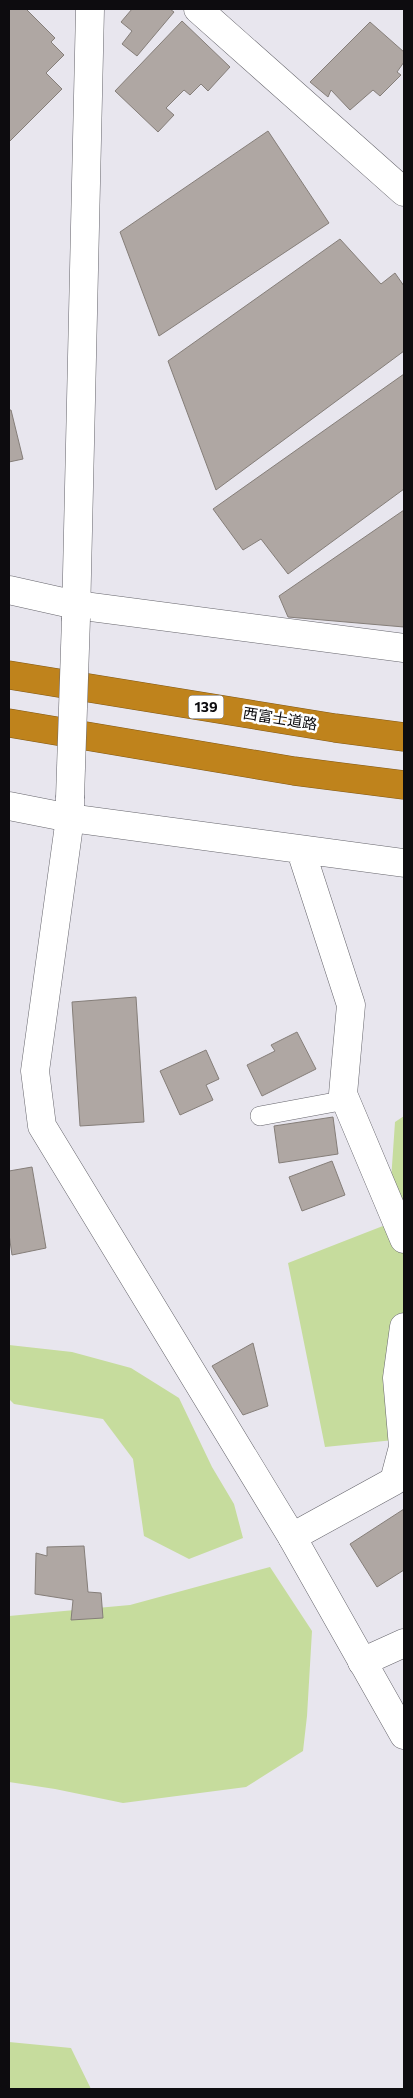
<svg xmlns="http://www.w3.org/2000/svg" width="413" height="2098" font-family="Commissioner,'Noto Sans JP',sans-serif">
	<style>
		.green { fill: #c6dc9d }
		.building { fill: #afa7a3; stroke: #857e79 }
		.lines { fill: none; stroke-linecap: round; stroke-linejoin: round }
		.service-casing { stroke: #66656c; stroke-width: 20 }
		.minor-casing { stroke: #66656c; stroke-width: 29 }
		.tertiary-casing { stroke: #66656c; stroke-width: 29 }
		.motorway-casing { stroke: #815917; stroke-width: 29 }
		.service { stroke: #fff; stroke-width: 19 }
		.minor { stroke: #fff; stroke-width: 28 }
		.tertiary { stroke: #fff; stroke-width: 28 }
		.motorway { stroke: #bf831c; stroke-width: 28 }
		.tertiary-bridge-casing { stroke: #66656c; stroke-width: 29; stroke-linecap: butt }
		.tertiary-bridge { stroke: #fff; stroke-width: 28 }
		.labels { text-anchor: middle; stroke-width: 5; stroke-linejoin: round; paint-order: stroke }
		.shield { fill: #fff; stroke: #565557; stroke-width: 1 }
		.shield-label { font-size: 14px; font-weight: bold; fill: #0d0c0f }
		.street-label { font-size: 15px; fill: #0d0c0f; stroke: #fff }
	</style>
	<rect width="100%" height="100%" fill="#e8e6ee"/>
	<path class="green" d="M404,1116v323l-79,8 -37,-184 100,-39 7,-102z
		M9,1345l63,7 59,16 48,30 33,69 22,37 9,34 -54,21 -45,-23 -11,-77 -30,-40 -89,-15 -5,-5z
		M270,1567l42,64 -5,85 -4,35 -57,36 -123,16 -68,-14 -46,-7v-166l121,-11z
		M9,2042l62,6 20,41h-82z"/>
	<path class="building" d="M9,9h17l29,29 -4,4 13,13 -18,18 16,16 -53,53z
		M132,9h38l4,3 -37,44 -15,-12 10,-13 -11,-9z
		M182,21l48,46 -22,24 -7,-7 -11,11 -6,-5 -18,18 8,7 -16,17 -43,-41z
		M370,22l34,30v10l-7,10 4,3 -21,21 -7,-6 -23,20 -19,-20 -3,7 -18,-15z
		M268,131l61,92 -170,113 -39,-104z
		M340,239l41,45 14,-11 9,13v65l-188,139 -48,-129z
		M404,374v115l-116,85 -27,-35 -18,11 -30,-41z
		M9,410h2l12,49 -14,3z
		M404,510v117l-116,-10 -9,-21z
		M136,997l8,125 -64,4 -8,-124z
		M297,1032l19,37 -54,27 -15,-31 28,-14 -4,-6z
		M206,1050l13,29 -13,6 7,15 -33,15 -20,-44z
		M333,1117l5,37 -59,9 -5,-37z
		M332,1161l13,34 -43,16 -13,-34z
		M32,1167l14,81 -34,7 -3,-21v-63z
		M253,1343l15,63 -25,9 -31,-49z
		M404,1509v61l-27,17 -27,-43z
		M84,1546l4,46 13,1 2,25 -32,2 2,-20 -38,-6 1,-41 11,3v-9z"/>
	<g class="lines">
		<g class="service-casing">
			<path id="service" d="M260,1116l86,-16"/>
		</g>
		<g class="minor-casing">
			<path id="minor" d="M198,9l206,183
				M9,590l67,15 328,43
				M9,806l61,12 334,45
				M301,851l50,154 -8,89 61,145
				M292,1537l102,-56 9,-34 -6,-69 7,-51
				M362,1662l42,-19"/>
		</g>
		<g class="tertiary-casing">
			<path id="tertiary" d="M76,618l14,-609
				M70,798v20l-35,253 7,55 250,411 112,198"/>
		</g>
		<g class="motorway-casing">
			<path id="motorway" d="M9,675l326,53 69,9
				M9,723l285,48 110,14"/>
		</g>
		<use href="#service" class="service"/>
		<use href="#minor" class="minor"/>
		<use href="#tertiary" class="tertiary"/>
		<use href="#motorway" class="motorway"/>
		<g class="tertiary-bridge-casing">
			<path id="tertiary-bridge" d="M70,798l6,-180"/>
		</g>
		<use href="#tertiary-bridge" class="tertiary-bridge"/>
	</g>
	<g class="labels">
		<rect class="shield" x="188.5" y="695.5" width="35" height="23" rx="4"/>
		<g class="shield-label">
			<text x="206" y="712">139</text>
		</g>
		<g class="street-label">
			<text transform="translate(280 719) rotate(9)" y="5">西富士道路</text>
		</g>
	</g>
	<rect width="413" height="2098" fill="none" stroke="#0d0c0f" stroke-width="20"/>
</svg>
